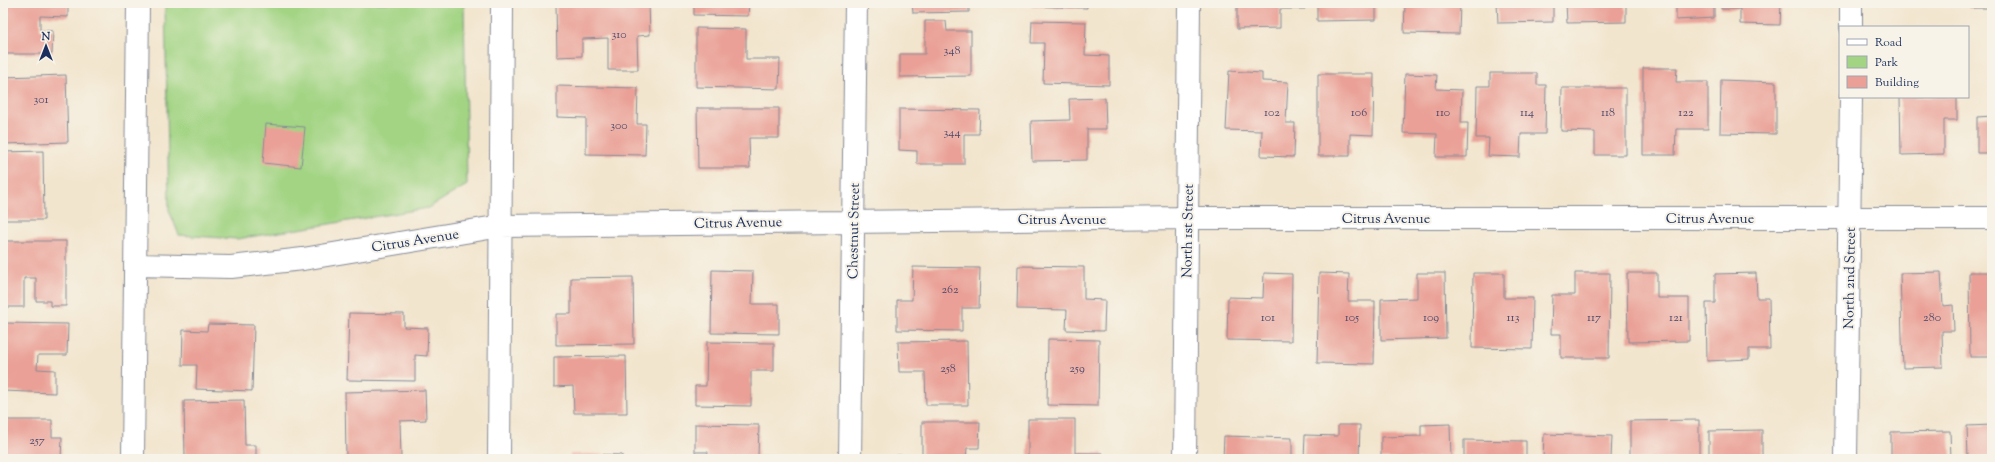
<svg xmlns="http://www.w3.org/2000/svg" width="1995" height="462" font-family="'Sorts Mill Goudy',serif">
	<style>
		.green { fill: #a2d483; stroke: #5e8270 }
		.building { fill: #eaa096 }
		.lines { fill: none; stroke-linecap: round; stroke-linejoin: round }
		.street-casing { stroke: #868a96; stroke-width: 24 }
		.street { stroke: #fff; stroke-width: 22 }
		.labels { text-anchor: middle; stroke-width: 4; stroke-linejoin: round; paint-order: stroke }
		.number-label { font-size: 12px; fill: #4f4b6c }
		.street-label { font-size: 14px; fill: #1b2f5e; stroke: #f7f3e8 }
	</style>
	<rect width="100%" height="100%" fill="#f7f3e8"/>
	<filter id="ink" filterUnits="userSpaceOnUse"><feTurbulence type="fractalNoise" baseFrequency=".025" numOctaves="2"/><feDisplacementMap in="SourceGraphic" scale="8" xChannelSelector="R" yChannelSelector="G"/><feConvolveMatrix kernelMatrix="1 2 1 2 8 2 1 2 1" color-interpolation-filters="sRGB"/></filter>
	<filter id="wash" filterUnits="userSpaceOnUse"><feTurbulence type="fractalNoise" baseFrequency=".012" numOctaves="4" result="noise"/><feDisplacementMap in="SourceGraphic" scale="16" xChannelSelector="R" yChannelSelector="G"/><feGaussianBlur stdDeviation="0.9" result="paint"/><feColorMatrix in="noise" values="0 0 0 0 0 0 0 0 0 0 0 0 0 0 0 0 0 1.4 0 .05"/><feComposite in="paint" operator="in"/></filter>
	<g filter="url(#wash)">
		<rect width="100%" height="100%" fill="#f2e5ce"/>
		<path class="green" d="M165,3h299l3,182 -39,23 -191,31 -58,-4 -10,-25z"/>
		<g id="blocks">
			<path class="building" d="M3,3h65v14l-28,-1v14l13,1 -1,23h-49z
				M649,3l1,32 -13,1 1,34h-30v-32l-26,1v17l-25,1 -1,-53z
				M694,3h55l-1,13 -54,-1z
				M912,3h57v9l-56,1z
				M1032,3h55v5l-55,-2z
				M1237,3h68v6h-25v19l-43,1z
				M1317,3h59v17l-59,1z
				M1405,3h55l-1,31 -55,-1z
				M1497,3h56v19l-55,1z
				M1566,3h60v19l-59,1z
				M1676,3h38v15l-38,2z
				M1721,3h60l-1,22 -40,-1v-15h-19z
				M1970,3h22v5h-22z
				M925,21h21l1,10h24v45l-71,1v-23h25z
				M1032,21l54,1 -1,33 24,1v29l-66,-2 1,-40h-13z
				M696,28l50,1v30h34l-1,30 -83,-2z
				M1643,68h34l-1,14h32v47h-32l-1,26h-32z
				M1229,71l33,2v8l26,1 -2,41h9l-1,34 -33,-1 1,-25 -36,-1z
				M1490,73h47v12h9l-1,49h-24l-1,23 -32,-1 1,-18h-13l1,-52h13z
				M1318,74h56l-1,61 -23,-1v22h-32z
				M1405,74l32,1 -1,14 26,1 -1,33h7l-1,34h-31l1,-23 -34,-1z
				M66,75l2,67 -64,2 -1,-67z
				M1721,80l55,2v52l-56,-1z
				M557,86l81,2 -1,36h9l-1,31 -59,-1v-36l-29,-1z
				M1562,88h64v67h-31v-23l-34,-1z
				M1900,97h57v23h-13v34l-43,1z
				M1105,98l1,31h-19v31l-55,1 -1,-40 39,-1 -1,-21z
				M697,108h82v30h-30l1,30h-52z
				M899,109l81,1 -1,24h-15v30h-47v-13l-18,-1z
				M1992,116v37h-15v-36z
				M266,124l39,3 -4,40 -38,-4z
				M43,151l1,69h-41v-68z
				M3,241h63v65h-16v-5h-14v-23h-12v29h-21z
				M1018,266l66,1v32l21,1 -1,31 -38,-1 1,-20 -50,-1z
				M913,267l67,1 -1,40h-17v23l-65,-1v-30h15z
				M712,270l41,1 -1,33h27v30l-68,-1z
				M1941,272l2,34 10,-1 1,26h-12l1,36 -40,1 -3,-95z
				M1969,272h23v85h-22z
				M1264,273l28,1 -1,67 -64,-1 1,-43 35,1z
				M1319,273l30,1 -1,27h27l-1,63 -57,-1z
				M1417,273h28l1,65 -65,2v-41l36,-1z
				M1473,273h31v25h29l-1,51 -60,-1z
				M1575,273h35l-1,85h-48v-24h-10l1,-39h23z
				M1627,273h30v25h32v43l-61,1z
				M1756,273l1,25h12l1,51h-21v10l-42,2 -1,-58h9v-29z
				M633,277l1,67 -78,1v-31h15v-36z
				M349,313l55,1v13l24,1 -1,28 -12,-1v26l-68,-1z
				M3,323l65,1 -1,31h-29l-1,14 18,1v23l-52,-2z
				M208,324l46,1 -2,66 -56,-2 1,-24h-15l1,-35 24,1z
				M1048,339l51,1 -1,66 -51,-1z
				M967,341l1,64h-42l-1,-33h-26l-1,-30z
				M707,342l67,1v28h-23v35l-56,-1v-19h11z
				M626,356l1,57h-53l-1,-27 -19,1v-30z
				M425,390l1,30 -26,1 1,37 -55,1 -1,-67z
				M244,400l1,45h11v14h-71l-1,-58z
				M1028,419h47v34h28v6h-75z
				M3,420h49v17h10l-1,22h-58z
				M1699,420v39h-69v-38z
				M922,422h58l-1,26h-12l-1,11h-69v-4l25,1z
				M695,424l64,1 -1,31h13v3h-64l1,-7h-13z
				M1450,424l1,35h-70v-22l40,-1v-11z
				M1338,425h22l-1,34h-55l1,-24 33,1z
				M1992,425v34h-24l-1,-33z
				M1762,430v29h-53v-28z
				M1950,431l1,28h-60v-27z
				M1544,434l68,2 -1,23h-68z
				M1224,436l68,2v21h-69z
				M1464,440l62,1v18h-62z
				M570,454l52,1v4h-52z"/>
		</g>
	</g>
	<g filter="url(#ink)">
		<use href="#blocks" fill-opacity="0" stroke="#868a96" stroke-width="1"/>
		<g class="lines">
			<g class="street-casing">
				<path id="street" d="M1851,27v-24
					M135,265l96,2 72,-8 198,-33 686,-8h805
					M133,459l5,-456
					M499,459l3,-456
					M850,459l6,-456
					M1185,459l4,-456
					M1846,459l5,-362"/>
			</g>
			<use href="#street" class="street"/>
		</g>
	</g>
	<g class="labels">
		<g class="number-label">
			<text x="619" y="38">310</text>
			<text x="952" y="54">348</text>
			<text x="41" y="103">301</text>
			<text x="1272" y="116">102</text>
			<text x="1359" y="116">106</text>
			<text x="1443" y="116">110</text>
			<text x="1527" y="116">114</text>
			<text x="1608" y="116">118</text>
			<text x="1686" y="116">122</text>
			<text x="619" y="129">300</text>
			<text x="952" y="136">344</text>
			<text x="950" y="293">262</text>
			<text x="1268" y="321">101</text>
			<text x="1352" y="321">105</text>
			<text x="1431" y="321">109</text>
			<text x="1513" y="321">113</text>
			<text x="1594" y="321">117</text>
			<text x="1676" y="321">121</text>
			<text x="1932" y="321">280</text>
			<text x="948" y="372">258</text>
			<text x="1077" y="372">259</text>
			<text x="37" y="444">257</text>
		</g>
		<g class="street-label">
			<text x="1386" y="223">Citrus Avenue</text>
			<text x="1710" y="223">Citrus Avenue</text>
			<text x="1062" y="224">Citrus Avenue</text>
			<text transform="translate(738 222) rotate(-1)" y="5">Citrus Avenue</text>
			<text transform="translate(853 231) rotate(-89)" y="5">Chestnut Street</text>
			<text transform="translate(1187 231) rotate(-89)" y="5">North 1st Street</text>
			<text transform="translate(415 240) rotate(-9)" y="5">Citrus Avenue</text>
			<text transform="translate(1849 278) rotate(-89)" y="5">North 2nd Street</text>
		</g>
	</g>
	<rect width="1995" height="462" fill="none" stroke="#f7f3e8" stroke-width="16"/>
	<rect x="1839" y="26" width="130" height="72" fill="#f7f3e8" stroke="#9fa5b1"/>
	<rect x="1847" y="39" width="20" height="6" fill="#ffffff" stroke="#9fa5b1"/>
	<text x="1875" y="46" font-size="12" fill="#1b2f5e">Road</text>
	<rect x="1847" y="56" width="20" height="12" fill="#a2d483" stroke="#9fa5b1"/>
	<text x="1875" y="66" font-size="12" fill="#1b2f5e">Park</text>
	<rect x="1847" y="76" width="20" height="12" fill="#eaa096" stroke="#9fa5b1"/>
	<text x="1875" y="86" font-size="12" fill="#1b2f5e">Building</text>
	<g transform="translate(46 46)" stroke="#f7f3e8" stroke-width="3" paint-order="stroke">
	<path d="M0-3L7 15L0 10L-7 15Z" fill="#1b2f5e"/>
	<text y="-6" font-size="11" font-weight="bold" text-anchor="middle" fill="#1b2f5e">N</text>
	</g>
</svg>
